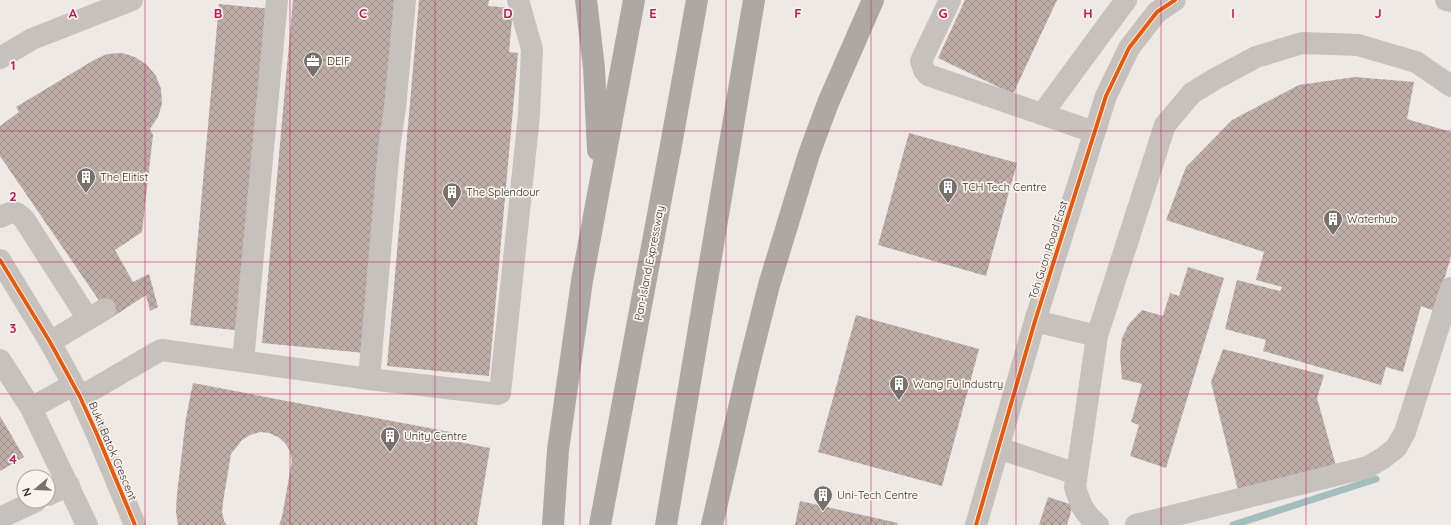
<svg xmlns="http://www.w3.org/2000/svg" width="1451" height="525" font-family="Quicksand,sans-serif">
	<style>
		.lines { fill: none; stroke-linecap: round; stroke-linejoin: round }
		.stream { stroke: #a3bebc; stroke-width: 7 }
		.building { fill: url(#building-cross-hatch) }
		.minor { stroke: #c7c1bd; stroke-width: 22 }
		.highway { stroke: #ada8a3; stroke-width: 22 }
		.cycleway-casing { stroke: #f9f3ed; stroke-width: 6 }
		.cycleway { stroke: #e8590c; stroke-width: 4 }
		.grid { fill: none; stroke: #c2185b; stroke-width: 1; stroke-opacity: 0.55 }
		.labels { text-anchor: middle; stroke-width: 3.5; stroke-linejoin: round; paint-order: stroke }
		.poi-label { font-size: 11px; fill: #382f2c; stroke: #f9f3ed; text-anchor: start }
		.street-label { font-size: 11px; fill: #382f2c; stroke: #f9f3ed }
		.grid-label { font-size: 13px; text-anchor: middle; font-weight: bold; fill: #c2185b; stroke: #f9f3ed; stroke-width: 3.5; stroke-linejoin: round; paint-order: stroke }
	</style>
	<defs>
		<pattern id="building-cross-hatch" width="8" height="8" patternUnits="userSpaceOnUse"><rect width="8" height="8" fill="#bfaea8"/><path d="M0 0l8 8M0 8l8-8" fill="none" stroke="#9c8e89"/></pattern>
	</defs>
	<rect width="100%" height="100%" fill="#eee9e4"/>
	<g class="lines">
		<path class="stream" d="M1233,525l143,-46"/>
	</g>
	<path class="building" d="M293,0h104l-32,353 -103,-10z
		M419,0h70l-1,6 25,2 -4,44 9,1 -29,323 -102,-10z
		M965,0h92l-44,94 -75,-36z
		M219,4l53,5 -30,322 -52,-6z
		M122,53l13,4 12,8 9,11 5,13 1,15 -4,13 -8,12 3,6 -11,97 -27,18 18,32 16,-8 9,33 -8,4 -4,-16 -35,23 -111,-162v-30l19,-14 -3,-5 78,-47 13,-6z
		M1355,77l59,5 -7,37 44,13v124l-16,55 -14,-5 -18,66 -17,-5 -5,18 -118,-34 3,-11 -41,-11 12,-49 43,11 2,-4 -26,-7 8,-28 -98,-32 20,-53 46,-47 67,-35z
		M909,133l108,30 -31,113 -108,-31z
		M1188,267l36,11 -58,190 -36,-12 9,-31 -8,-3 11,-38 -20,-5 -2,-24 2,-17 7,-14 13,-14 21,6 7,-23 9,3z
		M856,315l123,34 -37,137 -124,-34z
		M1223,349l101,26 -7,23 19,68 -98,24 -27,-108z
		M193,383l262,50 -1,8 36,7 -13,77h-198l3,-8 10,-56 -2,-10 -5,-8 -7,-6 -9,-4 -9,-1 -10,3 -8,5 -11,14 -8,48 -1,10 2,9 3,4h-49l-2,-14 1,-17 9,-76z
		M0,416l24,41 -24,14z
		M1048,497l25,8 -6,20h-28z
		M800,501l98,22 -1,2h-102z"/>
	<g class="lines">
		<path class="minor" d="M950,0l-29,61 3,9 4,5 166,57
			M1446,0l5,1
			M0,58l32,-19 100,-39
			M1042,114l84,-114
			M0,217c11,-5 15,-8 24,2l64,100
			M0,260l50,82 30,55 16,35 39,93
			M1035,321l62,15
			M50,342l55,-33
			M0,360l31,48 56,117
			M243,361l34,-361
			M369,379l20,-231 6,-40 10,-108
			M80,397l79,-46 3,-1 207,29 129,15 2,-1 29,-278 3,-66 -14,-49
			M31,408l42,-23
			M998,448l79,26
			M48,495l21,-10
			M0,518l36,-17
			M976,525l59,-204 71,-225 23,-48 28,-36 18,-12
			M1098,525c-15,-13 -17,-19 -23,-38l22,-151 68,-211 27,-32 23,-14 41,-22 46,-14 56,2 58,17 35,24
			M1136,525l232,-58 15,-9 13,-10 9,-16 46,-144"/>
		<path class="highway" d="M586,0l8,68 4,82
			M553,525l5,-75 24,-169 52,-281
			M600,525l71,-380 26,-145
			M666,525l88,-525
			M712,525l36,-156 21,-84 40,-131 19,-51 45,-103"/>
		<g class="cycleway-casing">
			<path id="cycleway" d="M0,260l50,82 30,55 16,35 39,93
				M976,525l59,-204 71,-225 23,-48 28,-36 18,-12"/>
		</g>
		<use href="#cycleway" class="cycleway"/>
	</g>
	<path class="grid" d="M145,0v525M290,0v525M435,0v525M580,0v525M726,0v525M871,0v525M1016,0v525M1161,0v525M1306,0v525M0,131h1451M0,262h1451M0,394h1451"/>
	<defs>
		<g id="office-pin" transform="scale(1)"><path d="M0 17L-7.5 6A9.5 9.5 0 1 1 7.5 6Z" fill="#78706c" stroke="#f9f3ed"/><path d="M-6-3h4V-5.5h4V-3h4V5H-6ZM-1-4.5V-3h2v-1.5ZM-6 0V1H6V0Z" fill="#fff"/></g>
		<g id="building-pin" transform="scale(1)"><path d="M0 17L-7.5 6A9.5 9.5 0 1 1 7.5 6Z" fill="#78706c" stroke="#f9f3ed"/><path d="M-4-6H4V6H1V3H-1V6H-4ZM-2.5-4.3h1.7v1.8h-1.7ZM.8-4.3h1.7v1.8H.8ZM-2.5-1h1.7V.8h-1.7ZM.8-1h1.7V.8H.8Z" fill="#fff"/></g>
	</defs>
	<g fill-rule="evenodd">
		<use href="#office-pin" x="313" y="61"/>
		<use href="#building-pin" x="86" y="177"/>
		<use href="#building-pin" x="948" y="187"/>
		<use href="#building-pin" x="452" y="192"/>
		<use href="#building-pin" x="1333" y="219"/>
		<use href="#building-pin" x="899" y="384"/>
		<use href="#building-pin" x="390" y="436"/>
		<use href="#building-pin" x="823" y="495"/>
	</g>
	<g class="labels">
		<g class="poi-label">
			<text x="327" y="65">DEIF</text>
			<text x="100" y="181">The Elitist</text>
			<text x="962" y="191">TCH Tech Centre</text>
			<text x="466" y="196">The Splendour</text>
			<text x="1347" y="223">Waterhub</text>
			<text x="913" y="388">Wang Fu Industry</text>
			<text x="404" y="440">Unity Centre</text>
			<text x="837" y="499">Uni-Tech Centre</text>
		</g>
		<g class="street-label">
			<text transform="translate(1048 250) rotate(-72)" y="4">Toh Guan Road East</text>
			<text transform="translate(649 263) rotate(-79)" y="4">Pan-Island Expressway</text>
			<text transform="translate(113 451) rotate(67)" y="4">Bukit Batok Crescent</text>
		</g>
	</g>
	<g class="grid-label">
		<text x="73" y="18">A</text>
		<text x="218" y="18">B</text>
		<text x="363" y="18">C</text>
		<text x="508" y="18">D</text>
		<text x="653" y="18">E</text>
		<text x="798" y="18">F</text>
		<text x="943" y="18">G</text>
		<text x="1088" y="18">H</text>
		<text x="1233" y="18">I</text>
		<text x="1378" y="18">J</text>
		<text x="13" y="70">1</text>
		<text x="13" y="201">2</text>
		<text x="13" y="333">3</text>
		<text x="13" y="464">4</text>
	</g>
	<g transform="translate(36 489) rotate(251)"><circle r="19" fill="#f9f3ed" stroke="#aca5a0"/>
	<path d="M0-3L7 15L0 10L-7 15Z" fill="#78706c"/>
	<text y="-6" font-size="11" font-weight="bold" text-anchor="middle" fill="#382f2c">N</text>
	</g>
</svg>
